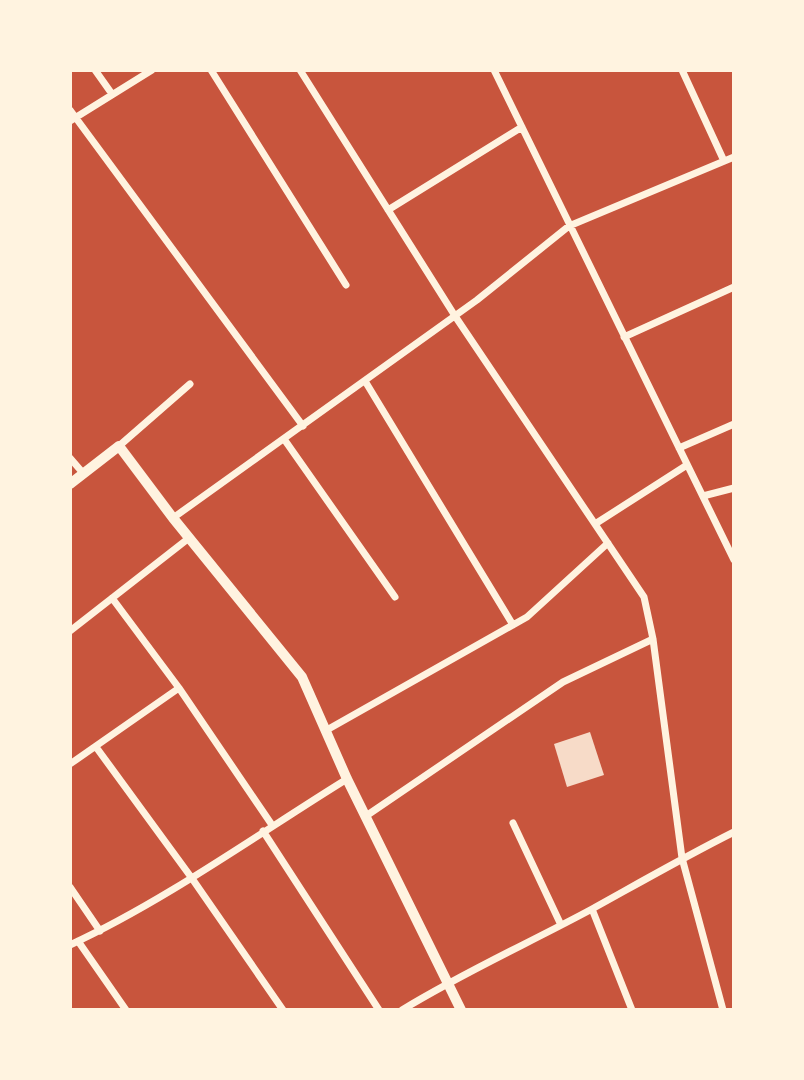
<svg xmlns="http://www.w3.org/2000/svg" width="804" height="1080" font-family="'Roboto Serif',serif">
	<style>
		.building { fill: #f7dbc8 }
		.lines { fill: none; stroke-linecap: round; stroke-linejoin: round }
		.minor { stroke: #fff3e0; stroke-width: 7 }
		.tertiary { stroke: #fff3e0; stroke-width: 10 }
	</style>
	<rect width="100%" height="100%" fill="#c8553d"/>
	<path class="building" d="M590,732l14,43 -37,12 -13,-43z"/>
	<g class="lines">
		<path class="minor" d="M95,70l17,24
			M211,70l135,215
			M300,70l155,246 189,281 9,42 29,219 41,152
			M494,70l240,490
			M682,70l42,91
			M70,110l233,316
			M70,121l82,-51
			M388,210l134,-83
			M624,337l110,-50
			M365,381l148,244
			M284,439l111,158
			M119,446l71,-62
			M679,448l55,-24
			M70,458l13,15
			M703,496l31,-8
			M173,518l304,-218 92,-74 165,-69
			M595,524l92,-59
			M70,631l119,-93
			M179,688l93,137
			M325,731l202,-114 81,-74
			M96,747l95,130 92,133
			M70,764l109,-76 -67,-90
			M366,816l197,-134 90,-43
			M513,823l48,102
			M263,831l116,179
			M70,887l30,44
			M592,909l40,101
			M78,941l48,69
			M70,945c95,-44 188,-111 277,-166
			M402,1010c62,-38 127,-67 190,-101 47,-26 94,-53 142,-77"/>
		<path class="tertiary" d="M70,484l49,-38 54,72 129,159 45,102 114,231"/>
	</g>
	<rect width="804" height="1080" fill="none" stroke="#fff3e0" stroke-width="144"/>
</svg>
